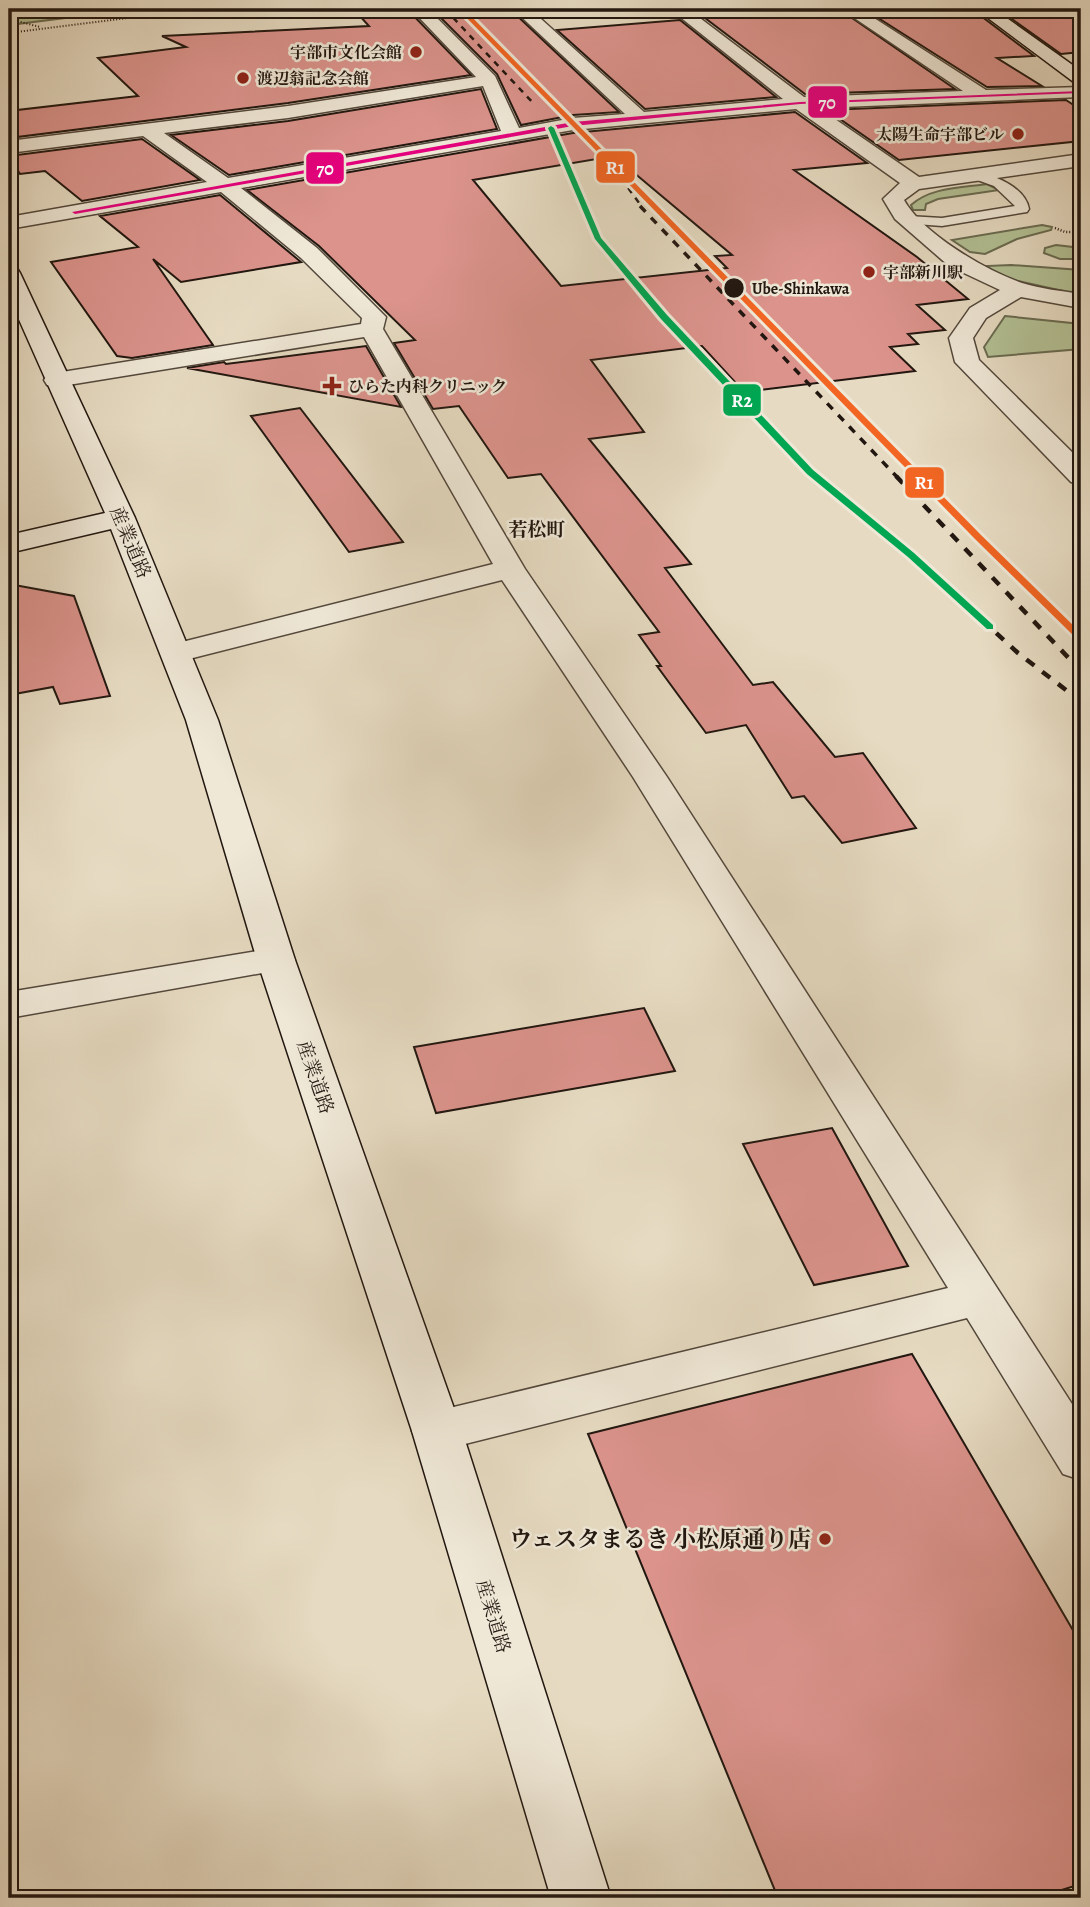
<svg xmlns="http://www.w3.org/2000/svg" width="1090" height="1907" font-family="Alegreya,'Noto Serif JP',serif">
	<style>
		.green { fill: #b3c195; stroke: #6a6c52; stroke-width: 2 }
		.building { fill: #db938c; stroke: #221710; stroke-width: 2; fill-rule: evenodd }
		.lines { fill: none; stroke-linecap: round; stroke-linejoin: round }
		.lane-casing { stroke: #53483c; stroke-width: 3 }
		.street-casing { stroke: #53483c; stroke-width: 3 }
		.secondary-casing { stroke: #221710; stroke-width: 3 }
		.path-far1 { stroke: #221710; stroke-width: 2; stroke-dasharray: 1 2; stroke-linecap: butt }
		.path { stroke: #221710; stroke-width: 2.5; stroke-dasharray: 1 2; stroke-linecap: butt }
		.lane { fill: #efe8d7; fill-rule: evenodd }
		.street { fill: #efe8d7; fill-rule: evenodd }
		.secondary { fill: #efe8d7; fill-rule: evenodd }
		.rail-far2 { stroke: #221710; stroke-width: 2.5; stroke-dasharray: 6 6; stroke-linecap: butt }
		.rail-far1 { stroke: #221710; stroke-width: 3.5; stroke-dasharray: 8 8; stroke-linecap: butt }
		.rail { stroke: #221710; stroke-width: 4.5; stroke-dasharray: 10 10; stroke-linecap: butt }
		.bus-1-casing { stroke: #efe8d7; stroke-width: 6 }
		.bus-1 { fill: #e5007d; fill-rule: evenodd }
		.rail-1-casing { stroke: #efe8d7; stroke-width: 6 }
		.rail-2-casing { stroke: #efe8d7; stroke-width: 6 }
		.rail-1 { fill: #f26522; fill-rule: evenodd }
		.rail-2 { fill: #00a651; fill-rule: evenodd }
		.poi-dot { fill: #8f2418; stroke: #efe8d7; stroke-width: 2.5 }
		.stop-dot { fill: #221710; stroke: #efe8d7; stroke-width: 2.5 }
		.labels { text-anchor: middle; stroke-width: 5; stroke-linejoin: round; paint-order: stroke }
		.far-poi-label { font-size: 16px; font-weight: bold; fill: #221710; stroke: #efe8d7; text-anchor: start }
		.far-stop-label { font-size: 16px; font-weight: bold; fill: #221710; stroke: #efe8d7; text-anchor: start }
		.far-quarter-label { font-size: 19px; font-weight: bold; fill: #221710; stroke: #efe8d7 }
		.street-label { font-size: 19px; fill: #221710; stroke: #efe8d7 }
		.near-poi-label { font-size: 23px; font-weight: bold; fill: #221710; stroke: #efe8d7; text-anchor: end }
		.line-badge { stroke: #efe8d7; stroke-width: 2.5 }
		.badge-label { font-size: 19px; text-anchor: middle; font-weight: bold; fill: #fff }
	</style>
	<rect width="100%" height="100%" fill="#e6dbc2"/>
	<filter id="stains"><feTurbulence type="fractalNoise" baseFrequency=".00286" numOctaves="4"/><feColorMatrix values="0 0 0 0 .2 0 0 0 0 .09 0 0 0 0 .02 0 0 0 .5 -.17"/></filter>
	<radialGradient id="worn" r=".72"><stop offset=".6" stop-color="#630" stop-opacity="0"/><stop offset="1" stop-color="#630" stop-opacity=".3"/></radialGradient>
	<path class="green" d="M9,9h128l-128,16z
		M987,184l12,6 -61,9 -12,5 -1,6h-12l-2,-5c20,-18 50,-17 76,-21z
		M1042,225l10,2 -1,3 -34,9 -32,15 -15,-2 -18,-12z
		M1056,245l25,3v11h-21l-16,-6 1,-5z
		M1011,265l70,5v25l-76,-17 -19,-12z
		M1005,316l76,8v25l-93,8 -4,-10z"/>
	<path class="building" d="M432,9h78l109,103 -46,3 -52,10 -24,-51z
		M696,9h143l116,80 -150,5 -100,-76h6z
		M864,9h74l8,5 31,-1 57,43 -37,2 45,28 -55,1z
		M1081,9v43l-20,2 -59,-42z
		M409,11l62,64 -183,28 -279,35v-27l129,-15 -40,-38 88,-11 -24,-11 207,-10 -10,-11z
		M680,20l96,77 -131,12 -88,-79z
		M481,89l16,40 -268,46 -58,-40 117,-14z
		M1066,100l15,10v31l-182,19 -72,-50z
		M795,112l72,51 -73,7 123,87 51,42 -51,6 28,25 -37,4 10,10 -28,3 25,24 -171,21 -42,-46 -111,14 53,72 -55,7 102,125 -26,4 88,117 20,-3 62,75 28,-4 53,75 -74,15 -38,-47 -12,2 -46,-73 -40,8 -49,-67h4l-22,-31 20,-3 -118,-158 -33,4 -49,-72 -26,3 -39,-66 21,-3 -96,-94 -72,-56 326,-57zM614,156l118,99 -17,1 12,12 -166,18 -88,-106z
		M142,139l58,41 -118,21 -37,-30 -25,3 -11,-18z
		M220,195l81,67 -120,20 -28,-23 60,86 -81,13 -15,-2 -66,-94 87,-15 -38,-31z
		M366,346l35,61 -214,-39 37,-6 2,2z
		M300,408l103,134 -54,10 -98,-136z
		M9,584l65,12 36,100 -50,8 -7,-17 -44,8z
		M644,1008l31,63 -239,42 -22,-66z
		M832,1128l76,138 -94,19 -71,-141z
		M912,1354l169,290v240l-45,14h-258l-190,-464z"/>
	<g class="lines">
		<g class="lane-casing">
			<path id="lane" d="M973,170c19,5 52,16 56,39l-2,3 -85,14 -39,-3v-6l5,-1 34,2 73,-12 -21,-20 -25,-9v-6z"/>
		</g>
		<g class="street-casing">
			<path id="street" d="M411,9h17l67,67 24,52 54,-10 52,-4 -112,-105h17l114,103 139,-13 -113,-90h18l116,88 159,-6 -122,-82h19l126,81 95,-3v10l-262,11 100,69 162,-23v12l-162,23 -15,11c19,34 81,70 118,83 19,6 40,8 59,11v14l-60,-11 -35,21 -13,20 6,22 102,101v23l-10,-2 -116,-120 -6,-24 21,-30 30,-18 -51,-24 -54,-47 -12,-20 17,-16 -104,-74 -223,21 -332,58 76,60 69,69 -3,12 142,240 142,208 414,641v62l-18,-6 -96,-156 -530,133 -18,-6 -7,-14 7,-14 18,-6 511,-123 -315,-511 -131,-197 -325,82 -11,-2 -5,-7 5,-7 327,-82 -129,-227 -308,50 -9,-2 -3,-5 3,-5 9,-2 305,-49 1,-6 -61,-60 -80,-66 -212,37v-12l198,-35 -64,-46 -134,17v-12l279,-35 188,-29zM483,86l18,45 -273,47 -64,-45 124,-15z
				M276,948l14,4 5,8 -5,8 -281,50v-26z"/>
		</g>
		<g class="secondary-casing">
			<path id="secondary" d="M976,9h18l87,62v13l-6,-1z
				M9,266l8,2 3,5 115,245 83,202 77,240 167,471 149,467h-60l-139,-467 -155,-471 -71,-240 -75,-191 -102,24v-18l96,-22 -96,-216z"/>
		</g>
		<path class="path-far1" d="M9,19l31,8
			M9,33l189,-24
			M1074,198l6,9"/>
		<path class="path" d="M1079,206l2,3
			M1055,228l10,4h16"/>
		<use href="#lane" class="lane"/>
		<use href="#street" class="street"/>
		<use href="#secondary" class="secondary"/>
		<path class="rail-far2" d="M445,9l89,95
			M551,128l34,79
			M607,159l35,48"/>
		<path class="rail-far1" d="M584,206l14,33 122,138 97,101
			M640,206l258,272"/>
		<path class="rail" d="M815,476l96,79 107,98 61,47
			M896,476l185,195"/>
		<g class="bus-1-casing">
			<path id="bus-1" d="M1081,91v2l-281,11 -227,22 -498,88 -3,-2 501,-90 227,-20z"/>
		</g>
		<use href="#bus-1" class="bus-1"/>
		<g class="rail-1-casing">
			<path id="rail-1" d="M458,9h6l517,526 100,98v8l-3,-1 -103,-101z"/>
		</g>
		<g class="rail-2-casing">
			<path id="rail-2" d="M551,126l3,2 47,110 66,77 146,155 101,83 79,72v4h-6l-79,-72 -101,-83 -146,-155 -66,-80 -47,-111z"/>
		</g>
		<use href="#rail-1" class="rail-1"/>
		<use href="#rail-2" class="rail-2"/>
	</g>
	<g class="poi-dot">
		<circle cx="416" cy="52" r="7"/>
		<circle cx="243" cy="78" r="7"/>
		<circle cx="1018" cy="134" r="7"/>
		<circle cx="869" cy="272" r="7"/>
		<path d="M328.5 375.5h7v7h7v7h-7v7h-7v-7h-7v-7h7z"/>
		<circle cx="825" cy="1539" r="7"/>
	</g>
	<circle class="stop-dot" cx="734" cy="288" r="11"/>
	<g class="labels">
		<g class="far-poi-label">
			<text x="402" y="58" text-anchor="end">宇部市文化会館</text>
			<text x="257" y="84">渡辺翁記念会館</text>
			<text x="1004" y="140" text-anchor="end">太陽生命宇部ビル</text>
			<text x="883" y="278">宇部新川駅</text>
			<text x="348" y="392">ひらた内科クリニック</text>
		</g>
		<g class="far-stop-label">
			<text x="752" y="294">Ube-Shinkawa</text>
		</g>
		<g class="far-quarter-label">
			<text x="537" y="536">若松町</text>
		</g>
		<g class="street-label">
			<text transform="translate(131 542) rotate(67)" y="7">産業道路</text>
			<text transform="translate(316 1077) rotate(71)" y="7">産業道路</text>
			<text transform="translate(494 1616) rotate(73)" y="7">産業道路</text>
		</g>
		<g class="near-poi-label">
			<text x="811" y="1547">ウェスタまるき 小松原通り店</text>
		</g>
	</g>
	<g class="line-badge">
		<rect x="807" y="85" width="41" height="34" rx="7" fill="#e5007d"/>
		<rect x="595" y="150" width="41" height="34" rx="7" fill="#f26522"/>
		<rect x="305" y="151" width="40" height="34" rx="7" fill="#e5007d"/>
		<rect x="722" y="383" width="40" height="34" rx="7" fill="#00a651"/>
		<rect x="904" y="466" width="41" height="33" rx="7" fill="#f26522"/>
	</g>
	<g class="badge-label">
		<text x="827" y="109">70</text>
		<text x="615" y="174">R1</text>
		<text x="325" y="175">70</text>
		<text x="742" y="407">R2</text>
		<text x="924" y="489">R1</text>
	</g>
	<rect width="1090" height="1907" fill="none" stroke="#e6dbc2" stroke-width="35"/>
	<rect x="10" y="10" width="1069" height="1886" fill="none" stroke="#221710" stroke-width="3.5"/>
	<rect x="18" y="18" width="1055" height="1872" fill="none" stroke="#221710" stroke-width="2"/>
	<rect width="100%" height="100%" filter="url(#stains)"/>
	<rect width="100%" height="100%" fill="url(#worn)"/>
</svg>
